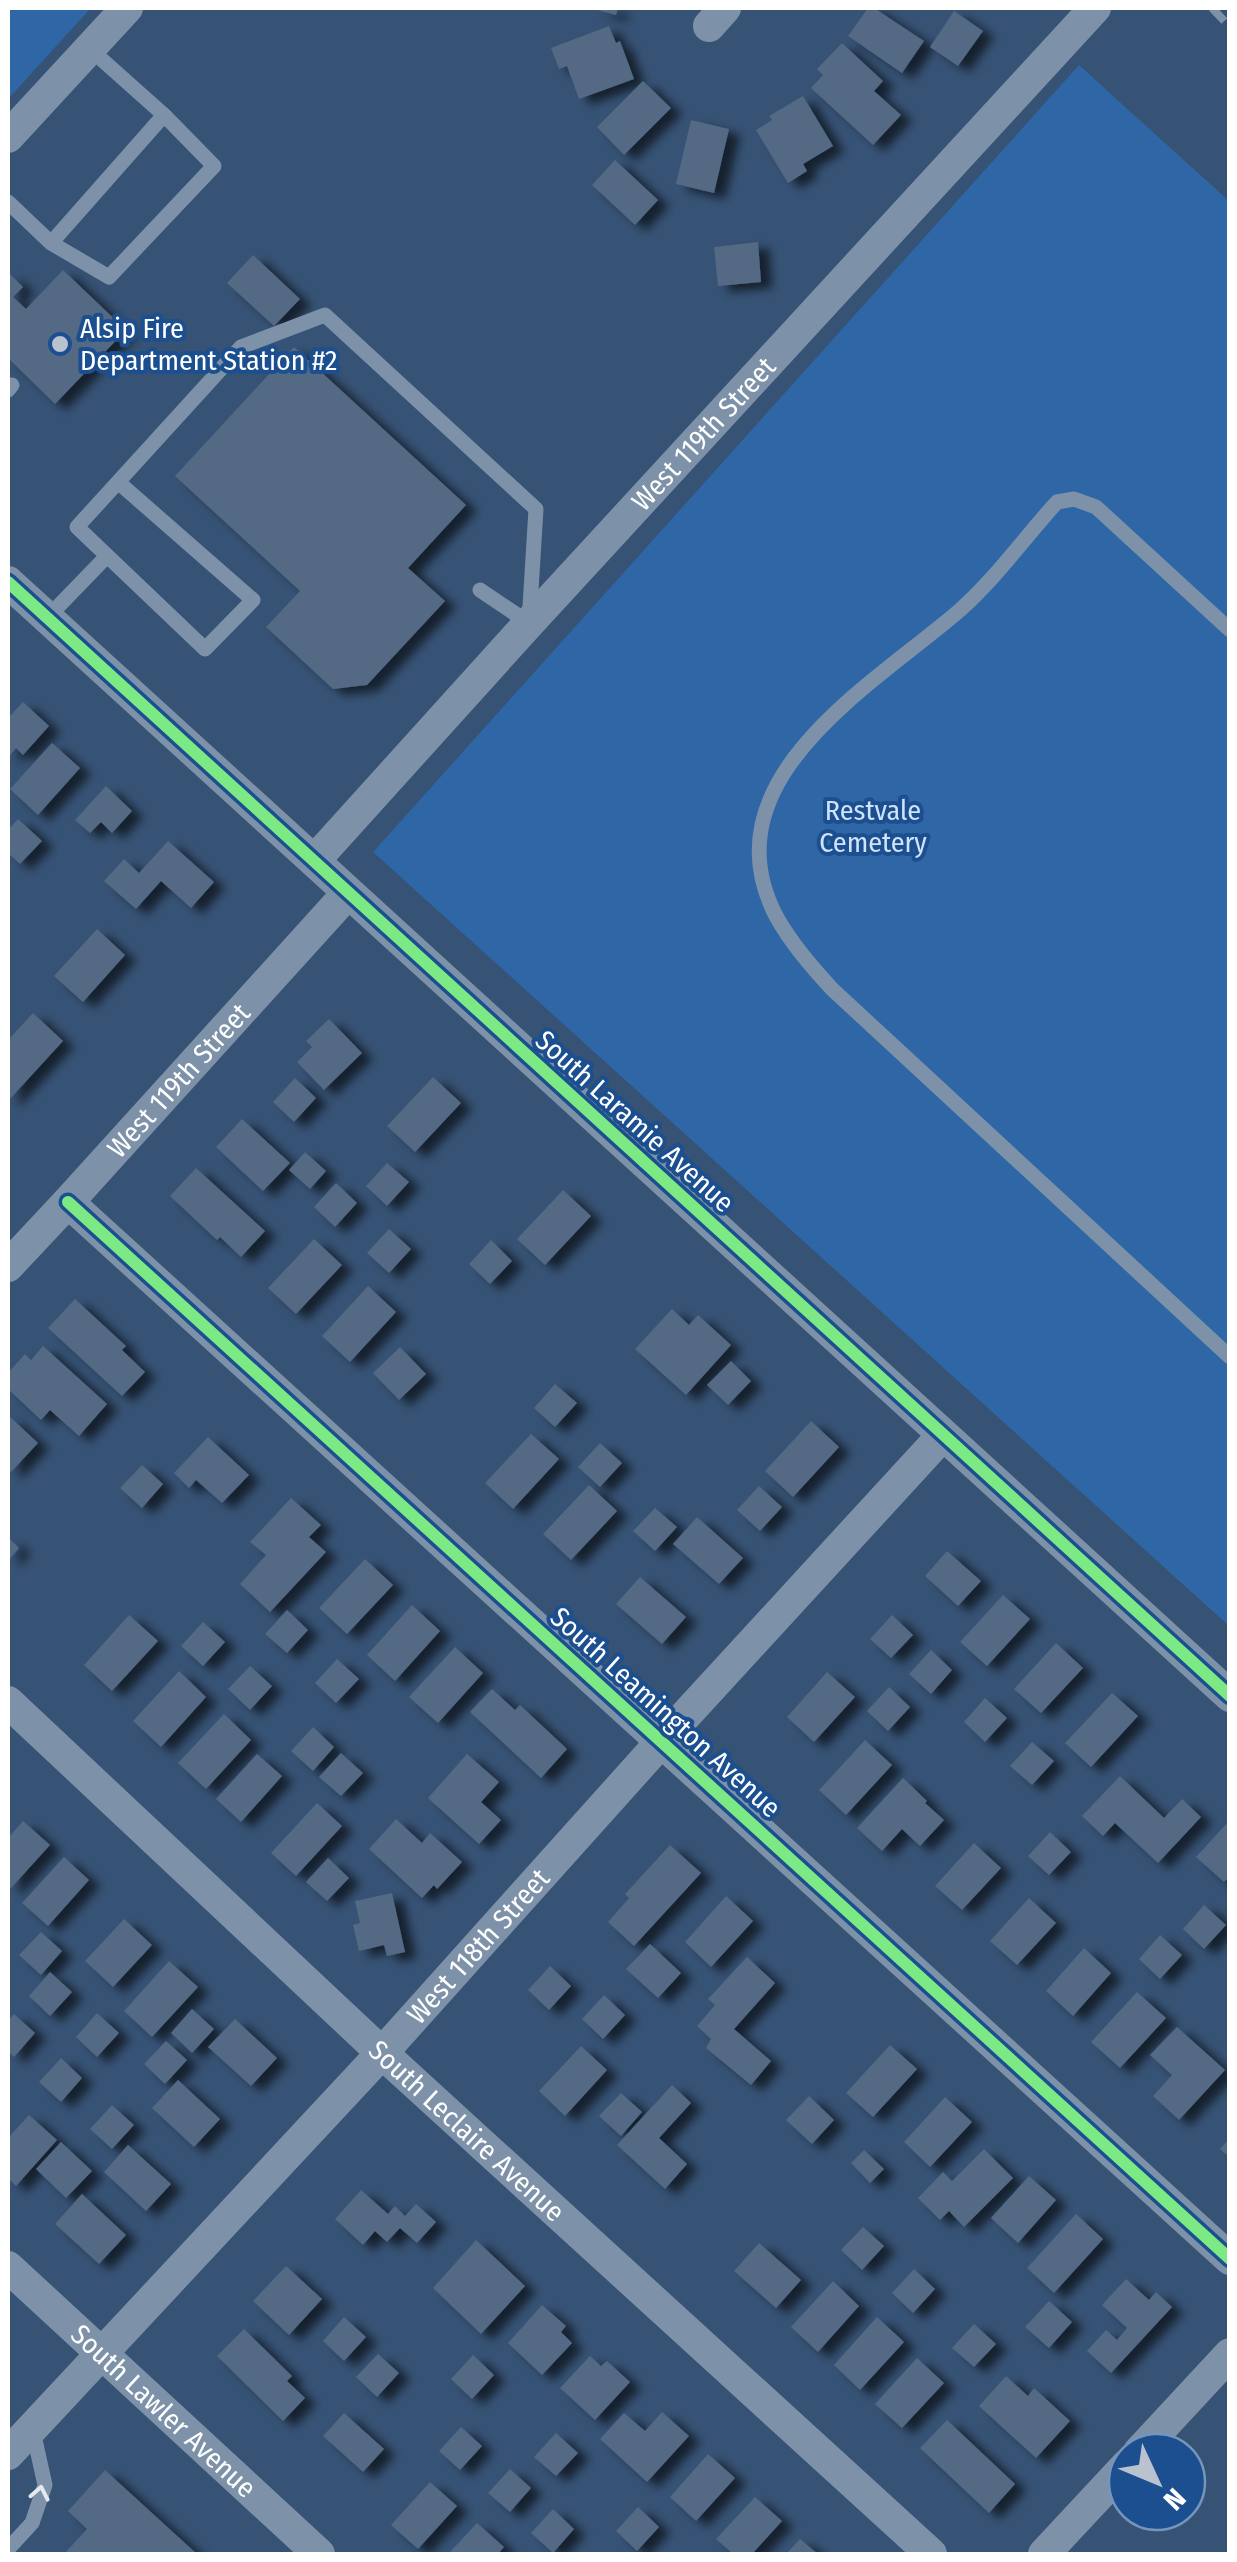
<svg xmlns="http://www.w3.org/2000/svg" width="1237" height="2562" font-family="'Fira Sans Condensed',sans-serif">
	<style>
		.green { fill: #2f66a5 }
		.building { fill: #526984; filter: url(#shadow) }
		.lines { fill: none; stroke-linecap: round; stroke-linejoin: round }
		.lane { stroke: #7d92a8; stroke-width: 15 }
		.street { stroke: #7d92a8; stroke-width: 32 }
		.rail { stroke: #7e92a7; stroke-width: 8; stroke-dasharray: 18 8; stroke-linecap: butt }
		.cycleway-casing { stroke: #1b4f8f; stroke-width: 19 }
		.cycleway { stroke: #7ce984; stroke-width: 12 }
		.oneway { stroke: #e5e9ee }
		.poi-dot { fill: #b9c2ce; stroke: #1b4f8f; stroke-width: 4 }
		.labels { text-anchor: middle; stroke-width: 8; stroke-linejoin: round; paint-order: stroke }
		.poi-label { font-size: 28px; fill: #fff; stroke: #1b4f8f; text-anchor: start }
		.street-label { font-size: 28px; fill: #fff; stroke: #1b4f8f }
		.park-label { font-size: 28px; fill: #cfe3fa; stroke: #1b4f8f }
	</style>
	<defs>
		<filter id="shadow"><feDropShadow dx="11" dy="6" stdDeviation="5" flood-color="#0009"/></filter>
	</defs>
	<rect width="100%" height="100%" fill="#365274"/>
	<path class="green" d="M8,8h83l-83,91z
		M1079,65l150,136v1425l-856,-774z"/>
	<path class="building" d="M590,8h28l-2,7z
		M868,8h6l50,33 -22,32 -54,-37z
		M954,11l29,20 -25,35 -28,-19z
		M609,26l7,17 4,-2 14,38 -55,20 -12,-33 -8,3 -8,-21z
		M842,43l41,38 -9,10 27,24 -28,30 -62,-57 12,-13 -6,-6z
		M643,81l28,27 -47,47 -27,-28z
		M803,96l30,50 -30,18 4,7 -19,12 -32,-53 16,-10 -3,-4z
		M691,120l38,9 -15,64 -38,-9z
		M615,160l43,40 -23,25 -43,-40z
		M758,242l3,40 -43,4 -4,-39z
		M253,255l47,44 -26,27 -47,-43z
		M63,270l63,60 -71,74 -47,-46v-86l15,15 -10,10 13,12z
		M294,347l172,158 -58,63 37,33 -78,84 -34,4 -67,-62 34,-36 -125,-115z
		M23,702l26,24 -26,29 -7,-7 -8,10v-40z
		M52,743l28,25 -42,47 -28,-26z
		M106,786l26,25 -20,22 -11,-11 -11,11 -15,-13z
		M18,819l24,22 -22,23 -12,-11v-23z
		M168,841l46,41 -23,26 -30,-27 -25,28 -32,-28 20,-22 15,14z
		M97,929l28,26 -42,47 -29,-26z
		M33,1013l30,28 -55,60v-61z
		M329,1019l33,34 -38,37 -27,-28 15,-15 -6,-6z
		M433,1077l28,26 -46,49 -28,-26z
		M295,1078l21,20 -22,24 -21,-20z
		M242,1119l48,44 -27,28 -47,-44z
		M305,1152l21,19 -16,18 -21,-19z
		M387,1163l22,19 -22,24 -21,-20z
		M196,1168l69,63 -24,26 -21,-20 -3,3 -47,-44z
		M336,1183l21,20 -22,24 -21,-20z
		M563,1190l28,26 -46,49 -28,-26z
		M389,1229l22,20 -22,24 -22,-20z
		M314,1239l28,26 -46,49 -28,-26z
		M491,1240l21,21 -22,23 -21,-20z
		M368,1286l28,26 -46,50 -28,-26z
		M75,1299l51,47 -4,4 23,22 -23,24 -74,-68z
		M672,1309l17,16 9,-10 33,30 -45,50 -51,-46z
		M43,1346l64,58 -28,32 -29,-26 -9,10 -33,-31v-16l17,-19 6,6z
		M400,1347l26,27 -27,26 -26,-27z
		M731,1361l20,20 -23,24 -21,-20z
		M555,1384l22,19 -22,24 -21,-19z
		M8,1415l30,28 -27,29 -3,-4z
		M811,1421l28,26 -46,50 -28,-26z
		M531,1434l28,25 -46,50 -28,-26z
		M208,1437l41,38 -27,28 -26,-23 -7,8 -15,-15z
		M600,1443l22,20 -22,24 -22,-20z
		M142,1465l21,19 -21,24 -22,-20z
		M589,1485l28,26 -46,49 -28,-26z
		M759,1486l23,21 -22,24 -23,-21z
		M291,1498l30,27 -12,12 17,15 -56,60 -30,-28 26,-29 -16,-13z
		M655,1508l22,19 -22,24 -22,-20z
		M697,1517l46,41 -24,26 -46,-40z
		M8,1537l11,11 -11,13z
		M947,1551l34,30 -23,25 -33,-30z
		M365,1559l28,26 -46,49 -28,-26z
		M640,1577l46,40 -24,27 -46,-40z
		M1003,1595l27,24 -43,47 -27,-24z
		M412,1605l28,26 -45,50 -28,-26z
		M287,1610l21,20 -21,23 -22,-19z
		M129,1615l29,26 -46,50 -28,-26z
		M892,1615l21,20 -22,23 -21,-19z
		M203,1622l22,20 -22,24 -22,-20z
		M1056,1643l27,25 -42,45 -27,-24z
		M455,1647l28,26 -45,50 -29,-26z
		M931,1650l21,20 -21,24 -22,-20z
		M337,1659l22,20 -23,24 -21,-20z
		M250,1666l22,20 -22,24 -22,-21z
		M179,1671l27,26 -45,50 -28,-26z
		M827,1672l28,25 -41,45 -27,-25z
		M889,1687l21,20 -22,24 -21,-20z
		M492,1689l23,21 5,-5 47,44 -26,29 -71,-66z
		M1112,1693l26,23 -47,51 -26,-24z
		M985,1698l22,20 -22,24 -21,-20z
		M224,1714l27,26 -45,49 -28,-26z
		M313,1727l21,20 -21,24 -22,-20z
		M865,1740l27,25 -46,50 -27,-25z
		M1032,1742l22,19 -22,24 -22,-19z
		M341,1753l22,20 -22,23 -22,-19z
		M257,1754l25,22 -41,46 -25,-23z
		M467,1754l32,28 -18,20 20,18 -22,24 -51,-46z
		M1120,1776l44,42 18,-19 19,18 -43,46 -43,-40 -12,13 -21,-20z
		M903,1778l24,23 -2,2 19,17 -24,26 -18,-17 -20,22 -25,-23z
		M317,1803l25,23 -46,50 -25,-23z
		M396,1819l26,24 8,-10 32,29 -25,27 -3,-4 -12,13 -53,-49z
		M1230,1820v56l-6,6 -28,-25z
		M23,1821l27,24 -39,43 -3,-3v-47z
		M1050,1832l21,20 -22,23 -21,-19z
		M974,1843l27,25 -39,42 -27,-24z
		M670,1845l31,28 -67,73 -26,-24 21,-24 -4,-4z
		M64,1857l25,23 -41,46 -26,-23z
		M328,1858l21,20 -22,23 -21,-19z
		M392,1893l13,59 -18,4 -3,-11 -25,6 -6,-26 7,-2 -5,-22z
		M726,1896l27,25 -42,46 -26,-25z
		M1029,1898l27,25 -39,42 -27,-24z
		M1204,1905l22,20 -22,24 -21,-20z
		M124,1919l28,26 -39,42 -28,-26z
		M41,1932l21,19 -21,24 -22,-20z
		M1160,1935l22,20 -22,24 -21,-20z
		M650,1944l31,29 -23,25 -32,-29z
		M1084,1948l27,25 -38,43 -27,-25z
		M747,1957l28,26 -41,46 37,32 -20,24 -45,-37 5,-9 -14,-13 18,-21 -7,-6z
		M169,1961l29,26 -46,50 -28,-26z
		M550,1966l21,20 -22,24 -21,-20z
		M50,1972l22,20 -22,24 -21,-20z
		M1137,1992l29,26 -46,50 -29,-26z
		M604,1995l21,20 -22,24 -21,-20z
		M192,2009l22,20 -22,24 -21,-20z
		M97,2013l22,20 -22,24 -21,-20z
		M14,2014l21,19 -21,24 -6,-6v-30z
		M235,2019l42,39 -26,28 -43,-39z
		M1177,2027l48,43 -46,50 -26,-24 19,-21 -22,-20z
		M166,2041l21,19 -22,24 -21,-20z
		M890,2045l27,24 -44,48 -27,-24z
		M581,2046l26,24 -42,46 -26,-25z
		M61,2058l21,20 -21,24 -22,-20z
		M178,2080l42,39 -26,28 -42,-39z
		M672,2085l19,18 -32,35 28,26 -22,25 -48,-44z
		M621,2093l21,19 -21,24 -22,-20z
		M809,2096l25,24 -22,24 -26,-24z
		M945,2097l27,25 -42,45 -26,-25z
		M112,2105l22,20 -22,24 -22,-20z
		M29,2115l28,25 -41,46 -8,-8v-40z
		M1230,2138v20l-10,-9z
		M61,2142l31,29 -26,27 -30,-29z
		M128,2145l43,39 -25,27 -42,-39z
		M984,2149l29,29 -49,49 -15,-16 -9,9 -22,-22 25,-26 9,9z
		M864,2150l20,19 -14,14 -19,-20z
		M1029,2176l27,24 -38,43 -27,-25z
		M361,2190l27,24 7,-8 10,10 11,-12 20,18 -19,21 -17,-15 -13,14 -12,-11 -12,14 -28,-26z
		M82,2194l44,41 -27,29 -44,-40z
		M1076,2214l27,25 -49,54 -27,-25z
		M863,2227l21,19 -22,24 -21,-20z
		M476,2240l49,46 -44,48 -48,-46z
		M759,2243l42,37 -25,28 -42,-37z
		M286,2266l36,33 -33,36 -36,-34z
		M914,2269l21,20 -22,24 -21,-20z
		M1126,2279l23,21 7,-8 16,15 -61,66 -24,-22 19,-21 11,10 10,-12 -25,-23z
		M833,2281l26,25 -41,46 -27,-25z
		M1049,2301l23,21 -23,26 -24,-21z
		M542,2305l24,21 -5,6 11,11 -30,32 -34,-32z
		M344,2317l22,20 -22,24 -21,-20z
		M877,2317l27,25 -44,48 -26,-25z
		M974,2324l22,20 -22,23 -22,-19z
		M244,2329l48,47 -5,5 18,17 -22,23 -66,-65z
		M378,2354l21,19 -22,24 -21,-20z
		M473,2355l21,20 -22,24 -21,-20z
		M590,2356l11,10 6,-5 23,21 -35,38 -35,-32z
		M917,2358l27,25 -42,45 -27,-24z
		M1006,2376l22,20 6,-8 36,33 -34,37 -57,-52z
		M662,2412l27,24 -42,46 -47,-43 24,-26 21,18z
		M344,2413l40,36 -21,23 -40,-36z
		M947,2420l68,64 -26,29 -69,-65z
		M461,2427l21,19 -22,24 -21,-19z
		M556,2433l22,20 -22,23 -22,-19z
		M708,2454l27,24 -39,43 -26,-24z
		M510,2469l21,19 -21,24 -22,-19z
		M105,2470l92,84h-133l23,-25 -19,-18z
		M430,2482l27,24 -39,43 -27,-24z
		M755,2497l27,24 -30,33h-19l-17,-15z
		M638,2507l21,20 -22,24 -21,-20z
		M553,2509l21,20 -21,24 -22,-20z
		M477,2523l27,24 -6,7h-50z
		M800,2539l18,15h-32z"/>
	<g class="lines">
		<path class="lane" d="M8,202l43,41 58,34 105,-111 -50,-51 -74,-66
			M51,243l113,-128
			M8,390l4,-5
			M118,482l135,118 -48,49 -128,-122 164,-180 84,-32 211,194 -7,114 -49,-33
			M47,618l60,-62
			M1230,630l-134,-123 -22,-8 -17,3c-32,35 -61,76 -97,108 -85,74 -255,169 -184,306 15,27 35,50 56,73l398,368
			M8,2549l24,-26 13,-38 -12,-54"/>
		<g class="street">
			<path d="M709,26l16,-18"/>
			<path d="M8,137l119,-129"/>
			<path d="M8,582l1222,1114"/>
			<path id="s1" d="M314,861l215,-238 566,-615"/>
			<path d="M68,1202l1162,1057"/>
			<path id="s2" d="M8,1266l60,-64 280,-309"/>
			<path id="s3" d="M8,1702l374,351 549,501"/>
			<path id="s4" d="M8,2267l311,287"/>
			<path d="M1139,2452l91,-98"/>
			<path id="s5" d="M8,2454l374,-401 279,-311 282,-307"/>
			<path d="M1044,2554l83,-89"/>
		</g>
		<path class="rail" d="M1212,8l18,19"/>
		<g class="cycleway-casing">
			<path id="cycleway" d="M8,582l1222,1114
				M68,1202l1162,1057"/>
		</g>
		<use href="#cycleway" class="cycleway"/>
	</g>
	<defs><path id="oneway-chevron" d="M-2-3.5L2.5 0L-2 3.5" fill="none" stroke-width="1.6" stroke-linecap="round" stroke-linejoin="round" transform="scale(2.5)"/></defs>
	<use class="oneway" href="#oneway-chevron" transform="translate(40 2493) rotate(-79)"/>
	<circle class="poi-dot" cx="60" cy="344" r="10"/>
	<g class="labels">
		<g class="poi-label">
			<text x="80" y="338">Alsip Fire<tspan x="80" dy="32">Department Station #2</tspan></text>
		</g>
		<g class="street-label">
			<text dy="10" stroke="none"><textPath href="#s1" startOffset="578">West 119th Street</textPath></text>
			<text dy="10" stroke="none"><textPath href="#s2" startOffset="252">West 119th Street</textPath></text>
			<text transform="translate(635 1121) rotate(42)" y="10">South Laramie Avenue</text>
			<text transform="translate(666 1712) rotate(42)" y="10">South Leamington Avenue</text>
			<text dy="10" stroke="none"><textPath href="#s5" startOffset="692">West 118th Street</textPath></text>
			<text dy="10" stroke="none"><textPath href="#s3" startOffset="628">South Leclaire Avenue</textPath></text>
			<text dy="10" stroke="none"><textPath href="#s4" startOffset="212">South Lawler Avenue</textPath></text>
		</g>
		<g class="park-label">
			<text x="873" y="820">Restvale<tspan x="873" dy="32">Cemetery</tspan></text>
		</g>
	</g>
	<rect width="1237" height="2562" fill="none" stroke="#ffffff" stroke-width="20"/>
	<g transform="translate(1157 2482) rotate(134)"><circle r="48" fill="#1b4f8f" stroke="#7695bc" stroke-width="2.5"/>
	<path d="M0-8L18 38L0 25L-18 38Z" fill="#b9c2ce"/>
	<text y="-15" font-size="28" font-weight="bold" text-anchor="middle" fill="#ffffff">N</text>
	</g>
</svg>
